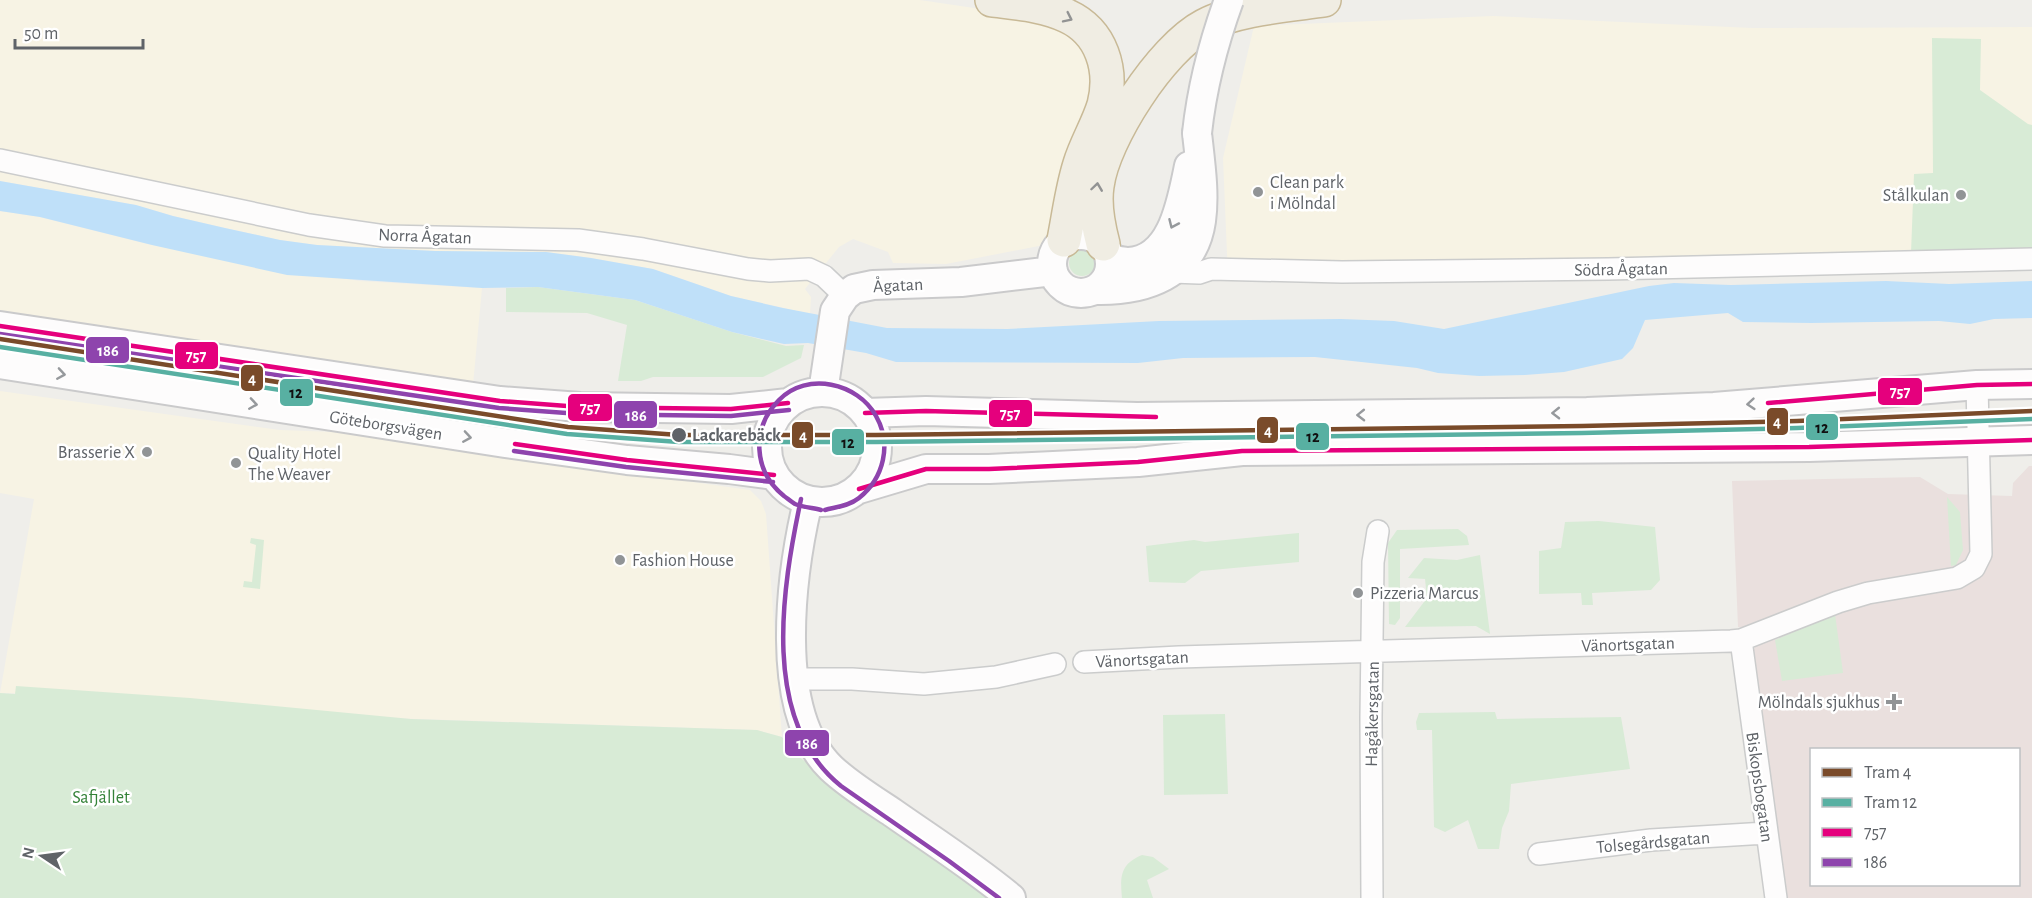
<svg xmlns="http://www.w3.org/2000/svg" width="2032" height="898" font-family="'Alegreya Sans',sans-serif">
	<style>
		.commercial { fill: #f7f3e4 }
		.medical { fill: #eae0de; fill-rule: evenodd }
		.green { fill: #d8ebd6 }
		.water { fill: #bfe0f9 }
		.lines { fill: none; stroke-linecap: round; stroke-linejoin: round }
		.minor-casing { stroke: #cbcccc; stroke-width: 24 }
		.secondary-casing { stroke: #cacacb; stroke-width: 32 }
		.motorway-casing { stroke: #c8b996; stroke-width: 36 }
		.minor { stroke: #fdfcfc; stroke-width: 21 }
		.secondary { stroke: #fdfcfc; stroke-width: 28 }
		.motorway { stroke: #f0ede3; stroke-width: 33 }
		.secondary-bridge-casing { stroke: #cacacb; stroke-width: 32; stroke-linecap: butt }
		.secondary-bridge { stroke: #fdfcfc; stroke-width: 28 }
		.bus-1-casing { stroke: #fff; stroke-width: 9 }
		.bus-2-casing { stroke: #fff; stroke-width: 9 }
		.bus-1 { stroke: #e5007d; stroke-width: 4.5 }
		.bus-2 { stroke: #8e44ad; stroke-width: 4.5 }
		.tram-1-casing { stroke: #fff; stroke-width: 9 }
		.tram-2-casing { stroke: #fff; stroke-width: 9 }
		.tram-1 { stroke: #7a4b2a; stroke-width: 4.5 }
		.tram-2 { stroke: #58b0a2; stroke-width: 4.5 }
		.oneway { stroke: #929393 }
		.oneway2 { stroke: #96999c }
		.poi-dot { fill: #919496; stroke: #fff; stroke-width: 2 }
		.stop-dot { fill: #5f6368; stroke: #fff; stroke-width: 2 }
		.labels { text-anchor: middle; stroke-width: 5; stroke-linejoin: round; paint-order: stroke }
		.poi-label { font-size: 18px; fill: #5f6368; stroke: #fff; text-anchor: start }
		.street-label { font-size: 18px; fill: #5f6368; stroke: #fff }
		.stop-label { font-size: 18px; font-weight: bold; fill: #5f6368; stroke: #fff; text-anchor: start }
		.park-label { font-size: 18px; fill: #348238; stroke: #fff }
		.line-badge { stroke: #fff; stroke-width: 2 }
		.badge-label { font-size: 16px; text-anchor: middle; font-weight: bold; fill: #fff }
		.pale-badge-label { font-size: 16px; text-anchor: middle; font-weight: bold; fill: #111 }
	</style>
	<rect width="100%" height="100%" fill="#efeeea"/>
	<path class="commercial" d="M0,0h920l128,19 49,44 -14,65 -34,116 -103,20 -53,-1 -5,-11 -35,-13 -14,8 -34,42 6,8 -1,17 -79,-18 -78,-27 -62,-11 -45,-6 -110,-1 -119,-6 -37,-5 -55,-12 -52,-12 -37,-11 -136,-24z
		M1493,16l259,12 280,-1v243l-426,6 -378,2 -5,-120 31,-132z
		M0,211l40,6 112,28 207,36 123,7 -9,97 -473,-71z
		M0,391l280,39 55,2 415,58 11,11 5,13 16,223 -26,-7 -434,-14 -207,-20 -115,-3 34,-194 -34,-6z"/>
	<path class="medical" d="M2029,466h3v432h-250l-31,-243 5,-10 -9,-18h-9l-6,-146 188,-4 28,17 64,2 1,-13zM1812,750h206v134h-206z"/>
	<path class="green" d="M1932,38l49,1 -1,51 48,34 4,1v126l-121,2 3,-79 19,-1z
		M1069 263a13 13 0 1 1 26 0a13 13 0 1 1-26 0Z
		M538,287l97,13 97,32 54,14 18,-1 -3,13 -38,19h-110l-12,4h-23l9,-56 -40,-12 -81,-1v-24z
		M1947,497l13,15 3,38 -7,15 -5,1z
		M1599,521l56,6 5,53 -9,10 -59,3 1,12h-11l-1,-12 -42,1v-43l22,-3 4,-26z
		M1458,529l9,7 2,9 -69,4v69l-5,7 -6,-1 -1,-81 9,-13z
		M1299,533v29l-98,9 -16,12 -36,-1 -3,-36 48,-6 11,2z
		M251,538l13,2 -4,49 -17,-2 1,-6 8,1 4,-37 -6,-2z
		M1480,555l10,79 -14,-8 -71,1 22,-29 -2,-19 -17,-1 16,-20 33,2z
		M1835,614l8,59 -61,8 -7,-41z
		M16,686l174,12 221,21 346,11 25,7 16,19 39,30 152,112h-989v-205l15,1z
		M1495,712l2,7 124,-2 9,52 -119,15 -2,27 -7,17 -3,21h-21l-10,-29 -23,12 -11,-5 -2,-97h-15l-1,-8 3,-9z
		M1225,714l3,80 -64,1 -1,-80z
		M1142,855l11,2 16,12 -22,11 6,18h-31c-2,-21 -2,-34 20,-43z"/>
	<path class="water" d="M0,181l136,24 37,11 52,12 55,12 37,5 118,6 111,1 45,6 62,11 78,27 52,12 104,20 120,1 152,-8 182,-2 53,2 50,8 205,-43 25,-3 57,2 155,-4 63,3 83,-3v37l-38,1 -24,5 -31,-3 -128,2 -68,-1 -15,-9 -83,7 -12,28 -11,11 -58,13 -39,3 -46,1 -41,-3 -21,-5 -102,-11 -132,1 -45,5 -242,-1 -30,-9 -58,-10 -24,1 -52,-12 -97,-32 -97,-13 -56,1 -195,-13 -135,-30 -112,-28 -40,-6z"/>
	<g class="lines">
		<g class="minor-casing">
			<path id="minor" d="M0,160l309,65 76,11 193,4 65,9 105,20 22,2 39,-2 15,7 21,20
				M1172,272l27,1 12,-4 131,3 266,-3 424,-10
				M1741,640l35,258
				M1084,662l95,-5 552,-16 10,-1 97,-38 30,-9 89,-15 17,-10 7,-14 -4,-169
				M794,679h58l72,5 72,-7 59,-13
				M1539,854l112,-14 115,-7
				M1372,898l-1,-181 2,-155 5,-31"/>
		</g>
		<g class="secondary-casing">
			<path id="secondary" d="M1052 264a29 29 0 1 1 58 0a29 29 0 1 1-58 0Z
				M1110,259c6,1 12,3 18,3 45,-1 54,-63 61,-96
				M1096,290c48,1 97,-14 105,-69 4,-28 -1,-60 -4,-88
				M0,326l500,75 80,6 151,2 57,-6
				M0,364l505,79 122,17 102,9 45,6
				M767 447a55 55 0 1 1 110 0a55 55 0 1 1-110 0Z
				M823,392l12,-81 10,-15 9,-7 19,-4 88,-3 92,-11
				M865,413l61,-2 211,6 450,-5 127,-5 263,-22 55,-1
				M859,489l67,-20h63l149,-7 104,-11 567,-4 223,-7
				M808,501c-17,72 -36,210 23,267 18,17 41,31 62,45 40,28 81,54 118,85"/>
		</g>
		<g class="motorway-casing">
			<path id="motorway" d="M992,0c24,3 53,5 75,16 35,16 46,54 37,89 -6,20 -18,39 -24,59 -8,25 -11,51 -16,76
				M1103,244c-5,-19 -9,-39 -6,-58 6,-48 65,-138 107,-160 31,-17 85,-21 120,-26"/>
		</g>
		<use href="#minor" class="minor"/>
		<use href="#secondary" class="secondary"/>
		<use href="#motorway" class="motorway"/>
		<g class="secondary-bridge-casing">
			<path id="secondary-bridge" d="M1197,133c5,-46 16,-89 32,-133"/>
		</g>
		<use href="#secondary-bridge" class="secondary-bridge"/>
		<g class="bus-1-casing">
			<path id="bus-1" d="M0,326l500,75 80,6 151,2 57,-6
				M1768,403l209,-18 55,-1
				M865,413l61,-2 230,6
				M515,444l112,16 147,15
				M859,489l67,-20h63l149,-7 104,-11 567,-4 223,-7"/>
		</g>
		<g class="bus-2-casing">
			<path id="bus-2" d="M0,334l499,74 81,6 151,2 58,-6
				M514,451l112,16 147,15
				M801,499c-19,90 -41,222 40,287l108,75 50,37
				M821,510c-8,-2 -18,-3 -26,-6 -4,-2 -8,-6 -11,-8 -31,-25 -33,-68 -5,-96 28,-29 79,-17 97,16 16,28 8,62 -17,82 -10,8 -23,9 -34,12"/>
		</g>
		<use href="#bus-1" class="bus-1"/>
		<use href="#bus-2" class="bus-2"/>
		<g class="tram-1-casing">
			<path id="tram-1" d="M0,339l568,88 111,8h197l706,-9 215,-5 235,-10"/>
		</g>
		<g class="tram-2-casing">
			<path id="tram-2" d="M0,347l567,87 112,8h197l706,-9 215,-5 235,-9"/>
		</g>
		<use href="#tram-1" class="tram-1"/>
		<use href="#tram-2" class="tram-2"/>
	</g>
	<defs><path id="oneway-chevron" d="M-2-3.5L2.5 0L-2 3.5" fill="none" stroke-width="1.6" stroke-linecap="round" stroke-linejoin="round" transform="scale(1.5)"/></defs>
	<g class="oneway">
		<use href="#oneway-chevron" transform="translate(1068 18) rotate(26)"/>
		<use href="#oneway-chevron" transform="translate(1097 187) rotate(-82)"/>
	</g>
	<g class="oneway2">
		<use href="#oneway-chevron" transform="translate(1173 224) rotate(114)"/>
		<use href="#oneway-chevron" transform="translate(61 374) rotate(9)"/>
		<use href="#oneway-chevron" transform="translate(253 404) rotate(9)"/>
		<use href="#oneway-chevron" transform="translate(1751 404) rotate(175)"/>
		<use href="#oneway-chevron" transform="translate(1556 413) rotate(179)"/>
		<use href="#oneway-chevron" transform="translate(1361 415) rotate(179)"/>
		<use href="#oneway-chevron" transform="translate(467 437) rotate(9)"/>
	</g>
	<g class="poi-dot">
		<circle cx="1258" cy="192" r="6"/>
		<circle cx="1961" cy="195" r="6"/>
		<circle cx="147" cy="452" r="6"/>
		<circle cx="236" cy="463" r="6"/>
		<circle cx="620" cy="560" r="6"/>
		<circle cx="1358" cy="593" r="6"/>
		<path d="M1891 693h6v6h6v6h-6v6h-6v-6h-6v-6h6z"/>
	</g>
	<circle class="stop-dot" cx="679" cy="435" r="8"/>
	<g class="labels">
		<g class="poi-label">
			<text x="1270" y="188">Clean park<tspan x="1270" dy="21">i Mölndal</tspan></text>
			<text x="1949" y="201" text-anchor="end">Stålkulan</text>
			<text x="135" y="458" text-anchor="end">Brasserie X</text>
			<text x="248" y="459">Quality Hotel<tspan x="248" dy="21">The Weaver</tspan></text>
			<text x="632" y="566">Fashion House</text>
			<text x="1370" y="599">Pizzeria Marcus</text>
			<text x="1880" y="708" text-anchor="end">Mölndals sjukhus</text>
		</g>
		<g class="street-label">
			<text transform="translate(425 236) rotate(2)" y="6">Norra Ågatan</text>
			<text transform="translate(1621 269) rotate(-1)" y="6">Södra Ågatan</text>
			<text transform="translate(898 285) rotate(-3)" y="6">Ågatan</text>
			<text transform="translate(386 425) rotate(9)" y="6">Göteborgsvägen</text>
			<text transform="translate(1628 644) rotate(-2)" y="6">Vänortsgatan</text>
			<text transform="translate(1142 659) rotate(-3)" y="6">Vänortsgatan</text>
			<text transform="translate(1372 714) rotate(-89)" y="6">Hagåkersgatan</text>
			<text transform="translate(1760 787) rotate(82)" y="6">Biskopsbogatan</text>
			<text transform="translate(1653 842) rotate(-5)" y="6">Tolsegårdsgatan</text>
		</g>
		<g class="stop-label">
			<text x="692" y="441">Lackarebäck</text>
		</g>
		<g class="park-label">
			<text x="101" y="803">Safjället</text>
		</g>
	</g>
	<g class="line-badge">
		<rect x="85" y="336" width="45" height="28" rx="6" fill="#8e44ad"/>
		<rect x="174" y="341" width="45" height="29" rx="6" fill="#e5007d"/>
		<rect x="240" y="364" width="24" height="28" rx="6" fill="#7a4b2a"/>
		<rect x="1877" y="377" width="46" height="29" rx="6" fill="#e5007d"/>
		<rect x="279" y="378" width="35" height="29" rx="6" fill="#58b0a2"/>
		<rect x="567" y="393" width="46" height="29" rx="6" fill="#e5007d"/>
		<rect x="988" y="399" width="45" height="29" rx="6" fill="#e5007d"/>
		<rect x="613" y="400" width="45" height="29" rx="6" fill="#8e44ad"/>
		<rect x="1766" y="407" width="23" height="29" rx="6" fill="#7a4b2a"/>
		<rect x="1805" y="413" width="34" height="28" rx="6" fill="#58b0a2"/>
		<rect x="1256" y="416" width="23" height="28" rx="6" fill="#7a4b2a"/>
		<rect x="791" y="421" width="23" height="28" rx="6" fill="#7a4b2a"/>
		<rect x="1295" y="422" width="35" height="29" rx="6" fill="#58b0a2"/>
		<rect x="831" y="428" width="34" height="28" rx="6" fill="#58b0a2"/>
		<rect x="784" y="729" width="46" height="28" rx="6" fill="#8e44ad"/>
	</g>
	<g class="badge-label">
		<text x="108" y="356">186</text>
		<text x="196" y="361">757</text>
		<text x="252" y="384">4</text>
		<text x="1900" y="397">757</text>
		<text x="590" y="413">757</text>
		<text x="1010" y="419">757</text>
		<text x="636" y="421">186</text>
		<text x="1777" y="427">4</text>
		<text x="1268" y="436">4</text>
		<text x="803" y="441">4</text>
		<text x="807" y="749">186</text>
	</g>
	<g class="pale-badge-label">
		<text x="296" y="398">12</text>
		<text x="1822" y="433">12</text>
		<text x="1313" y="442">12</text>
		<text x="848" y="448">12</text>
	</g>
	<rect x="1810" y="748" width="210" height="138" fill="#ffffff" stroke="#bfc1c3" stroke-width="1.5"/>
	<rect x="1822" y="768" width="30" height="9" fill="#7a4b2a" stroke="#bfc1c3" stroke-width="1.5"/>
	<text x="1864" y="778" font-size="18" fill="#5f6368">Tram 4</text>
	<rect x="1822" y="798" width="30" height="9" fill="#58b0a2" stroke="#bfc1c3" stroke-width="1.5"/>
	<text x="1864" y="808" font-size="18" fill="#5f6368">Tram 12</text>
	<rect x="1822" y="828" width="30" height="9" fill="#e5007d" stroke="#bfc1c3" stroke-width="1.5"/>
	<text x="1864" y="838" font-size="18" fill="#5f6368">757</text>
	<rect x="1822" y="858" width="30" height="9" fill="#8e44ad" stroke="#bfc1c3" stroke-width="1.5"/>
	<text x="1864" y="868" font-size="18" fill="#5f6368">186</text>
	<g transform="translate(42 856) rotate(283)" stroke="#ffffff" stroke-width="4.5" paint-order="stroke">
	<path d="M0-4.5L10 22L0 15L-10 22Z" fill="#5f6368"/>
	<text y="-9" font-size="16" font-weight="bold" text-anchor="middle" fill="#5f6368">N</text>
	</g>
	<path d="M15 39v9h128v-9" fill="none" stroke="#5f6368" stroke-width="3"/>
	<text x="24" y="39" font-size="18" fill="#5f6368" stroke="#ffffff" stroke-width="4.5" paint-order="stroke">50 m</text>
</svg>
